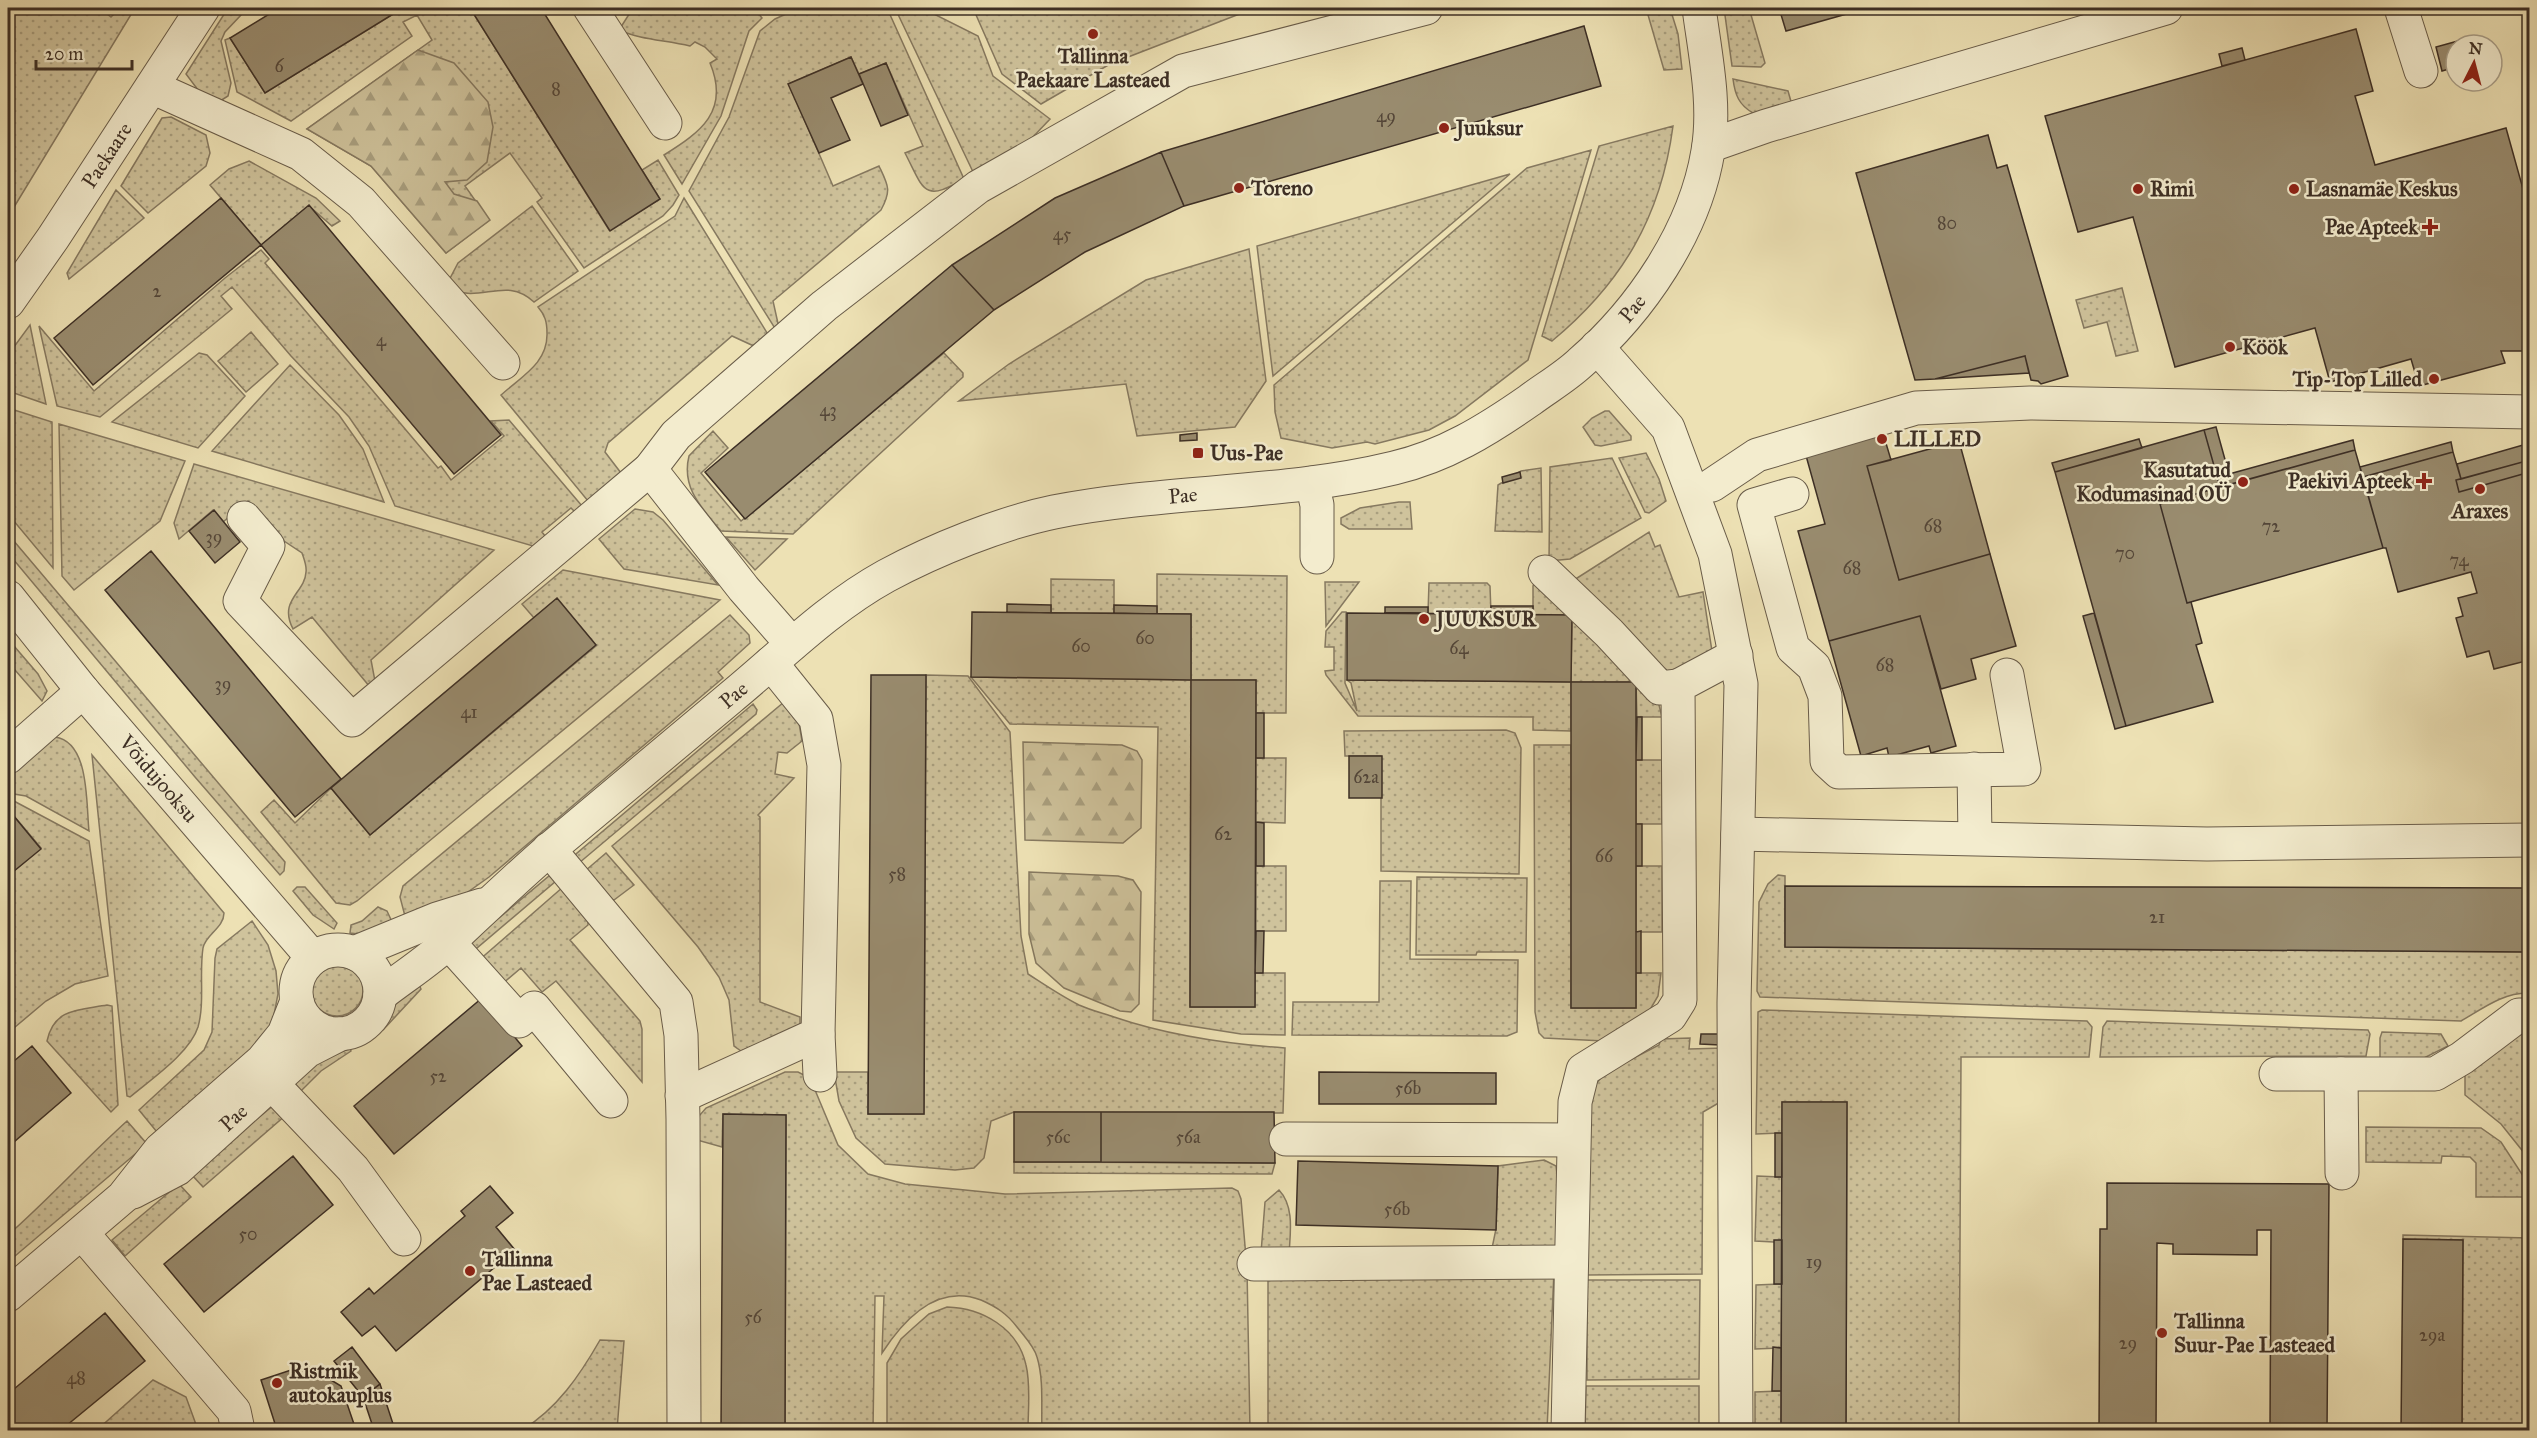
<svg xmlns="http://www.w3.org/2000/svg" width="2537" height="1438" font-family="'IM FELL Great Primer',serif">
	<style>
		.green { fill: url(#green-dots); stroke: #867960; stroke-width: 1.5 }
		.forest { fill: url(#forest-firs); stroke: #867960; stroke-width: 1.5 }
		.building { fill: #998c6f; stroke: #3d2f25; stroke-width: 1.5 }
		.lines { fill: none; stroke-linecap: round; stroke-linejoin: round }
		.minor-casing { stroke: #695c49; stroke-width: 35 }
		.minor { stroke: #f3ecce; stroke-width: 33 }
		.poi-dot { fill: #8f2418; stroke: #f3ecce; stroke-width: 2 }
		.labels { text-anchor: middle; stroke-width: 5; stroke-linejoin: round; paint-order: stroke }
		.number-label { font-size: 18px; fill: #544638 }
		.poi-label { font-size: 21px; font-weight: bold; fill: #3d2f25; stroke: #f3ecce; text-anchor: start }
		.street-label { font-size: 21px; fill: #3d2f25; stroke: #f3ecce }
	</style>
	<defs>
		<pattern id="green-dots" width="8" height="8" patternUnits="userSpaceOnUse" patternTransform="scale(1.5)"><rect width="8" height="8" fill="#cfc39c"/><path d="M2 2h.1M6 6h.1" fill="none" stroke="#a99f7f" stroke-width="1.8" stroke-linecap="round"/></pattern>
		<pattern id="forest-firs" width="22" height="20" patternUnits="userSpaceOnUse" patternTransform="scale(1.5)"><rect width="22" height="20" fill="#cfc39c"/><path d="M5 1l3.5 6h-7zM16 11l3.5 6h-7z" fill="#a99f7f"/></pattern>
	</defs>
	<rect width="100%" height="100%" fill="#ede1b4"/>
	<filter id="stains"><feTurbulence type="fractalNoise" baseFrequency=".00333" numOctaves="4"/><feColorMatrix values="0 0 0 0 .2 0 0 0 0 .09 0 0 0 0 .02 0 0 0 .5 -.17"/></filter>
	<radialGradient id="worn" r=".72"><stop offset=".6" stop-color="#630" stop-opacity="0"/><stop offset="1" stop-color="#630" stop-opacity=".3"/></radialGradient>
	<path class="green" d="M8,8h91l12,9 9,-9h15l-127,209z
		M228,8h10l3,7 -16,17 -4,9 10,42 -3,13 -11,7 -19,-13 -12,-16z
		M403,8h67l139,222 51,-31 -18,-29 16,-10 21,35 -6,10 -10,11 -79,52 -47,-66 5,-4 -32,-45 -45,33 24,34 -43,33 -75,-87 -64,-37 125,-89 -15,-25 -14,7 9,14 -121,85 -54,-29 -12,-52 5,-2 35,55z
		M633,8h91l34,5 4,5 -13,13 -28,85 -39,68 -18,-29c37,-23 66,-44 46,-92l7,-4 -12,-12 -10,-5 -5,4c-24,-6 -49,-6 -71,-16z
		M799,8h88l77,171c-41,24 -40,11 -59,-26l18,-7 -37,-83 -27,11 -8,-17 -62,27 44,102 46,-20c9,19 13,24 2,44l-108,91 6,27 -3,2 -87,-139 40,-74 31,-86 15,-12z
		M895,8h27l56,28 15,40 57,43 -18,19 -58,36z
		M973,8h282l-145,56 -69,40 -39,-30z
		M1646,8h24l8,26 4,35 -18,1z
		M1724,8h25l16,55 -4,4 -29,-1z
		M1733,79l55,12 4,14 -39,8c-14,-8 -18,-18 -20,-34z
		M171,117l35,18 4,18 -4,13 -58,47 -27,-27 41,-68z
		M1673,126c-12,91 -51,157 -121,215l-10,-5 57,-190z
		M1591,150l-63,210 -73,56 -26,14 -54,14 -8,-2 -35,6 -51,-10 -6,-26 -1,-27 253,-217z
		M249,161l67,37 24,23 -8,5 -23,-20 -48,39 -51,-60 19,-16z
		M1510,174l-237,202 -16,-130z
		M116,190l28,28 -75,61 -2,-6z
		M684,198l85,138 -13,11 -24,-11 -124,107 -3,9 16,21 -33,28 -87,-106c21,-19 47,-32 46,-62 0,-11 -2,-18 -9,-26l137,-91z
		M532,206l46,65 -44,31c-30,-28 -56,5 -88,-16l12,-23z
		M1249,249l17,132 -31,46 -98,9 -11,-52 -167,17 50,-37 137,-84z
		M261,250l8,9 -4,4 173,205 3,-2 10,14 53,-44 -13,-15 18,-1 73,86 -7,6 -4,-4 -29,24 3,4 -12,10 -138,-40 -26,-60 -20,-29 -58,-61 -59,-69 -11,9 11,13 -132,108 -43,-11 -18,-80 55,65 131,-113z
		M2122,288l16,63 -22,5 -9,-34 -23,6 -8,-28z
		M30,325l16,79 -38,-13v-36z
		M251,332l27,32 -32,28 -28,-31z
		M199,353l8,2 38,41 -47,52 -86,-26z
		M944,353l19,20v4l-170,157 -72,-3c-19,-23 -40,-43 -32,-75l24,-25 15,17 -27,25 40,48z
		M290,365l49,50 24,34 21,53 -172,-51z
		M8,408l44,14 1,146 -45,-54z
		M1605,411h4l22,25v4l-30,6 -6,-1 -12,-18 9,-9z
		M59,424l126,37 -25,60 -86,69 -12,-14z
		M1646,453l13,26 7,22 -17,12 -4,-1 -26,-54z
		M1612,458l29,60 -71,41 -21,2 1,-94z
		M194,464l300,86 -123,110 4,21 -5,6 -58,-70 -19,12c-15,-29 12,-36 13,-57 1,-6 -2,-13 -4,-19l-21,-14 -33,-38 -25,21 -10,-12 -34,29 -5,-16z
		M1541,468l1,64 -47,-1 3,-46 23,-14z
		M1399,502h11l2,27h-63l-8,-5v-6l19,-10z
		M635,509l18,3 10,8 55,65 -94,-16 -25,-30z
		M1649,532l6,15 5,-2 19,52 24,-5 10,66 -52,18 -87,-96z
		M8,534l277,328 -1,9 -4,4 -85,-98 -187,-224z
		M726,537l61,2 -32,31z
		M563,570l157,30 -363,301 -7,4 -14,-2 -75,-91 13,-12 21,23 36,-35 39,47 226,-189 -62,-28 -12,-14z
		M1157,574l130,2 -1,137h-30v-33h-65l-1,327h65v-34h30v62l-44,-1 -88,-14 5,-293 -148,-3 -39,-47 220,3v-66h-34z
		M1051,579l63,1v33h-63z
		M1325,582h34l-33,44z
		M1429,583h58l3,3 1,28 -63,-1z
		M1540,583l9,3 15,11 89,96 5,8 4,16h-25l-1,-35h-65v49l-38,-1v-13l-175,-1 -32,-41 -1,-4 9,-1v-23h-9l1,-16 16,-19h4l-1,71 12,28 -6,-28 -4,-3 224,2 1,-67h-39v-29l1,-2z
		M730,615l19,20 1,8 -32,29 5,6 -234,199 -24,17 -59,26 -6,-23 3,-11z
		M8,639l30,35 9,17 -5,10 -34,-39z
		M926,675l42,1 42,56 11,204 7,38c17,11 33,22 51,31 11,5 23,8 35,12 56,19 112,27 171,31l-2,65 -269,-1 -23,9 -7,37 -10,10 -19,2 -70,-6 -29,-26 -17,-37 -5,-29h34v42h56z
		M784,702l15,21 3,18 -15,12 -9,-1 -3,22 19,4 -36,37 2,2v185l40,15v19l-39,7 -20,8 -7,-5 -5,-46 -10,-23 -21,-30 -86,-101z
		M753,704l4,6 -1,4 -177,149 -4,-5 1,-4z
		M1506,730l9,3 6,15 -2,126 -138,-3v-115h-36l-1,-25z
		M55,737c35,5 31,67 34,94l-63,-35 -18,-3v-17z
		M1534,745h37v263h65v-35h25l-3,23 -14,24 -40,21 -60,-3 -5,-5 -4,-21z
		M92,755l132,158c0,15 -19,22 -21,35 -4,26 2,54 -5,79 -8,26 -48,53 -68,70l-3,-1z
		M1256,758h30l-1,65 -29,-1z
		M1636,760h26v64h-26z
		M12,800l77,41 19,135 -33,8 -29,17 -38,32v-157l33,-28 -33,-39v-7z
		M606,853l28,32 -20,15 -4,-1 -25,-28z
		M1256,866h30v65h-30z
		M1636,866h26v66h-26z
		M1778,875l7,1v71l744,5v41c-25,-1 -47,16 -68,28l-701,-24 -3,-6 2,-89 9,-18z
		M549,876l7,5 -85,72 -2,-10z
		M1417,877l110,1 -1,74h-49l-1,3h-60z
		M1380,881h31l-1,78 108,1 -1,72 -10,4 -215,-1 1,-33h86z
		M297,887h8l32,36 -3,6 -21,-14 -20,-24z
		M563,887l25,29v9l-18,15 70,81 2,8v53l-86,-101 -14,11 -21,-24 -20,17 -23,-24z
		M378,907l9,4 6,13 -35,10 -8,-1 1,-8 11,-4z
		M252,921l16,24 8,26 2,23 -5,26 -13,24 -99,93 -22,-27 65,-60 8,-18 3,-74 2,-9z
		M311 990a26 26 0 1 1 52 0a26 26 0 1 1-52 0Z
		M415,975l6,14 -38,41 16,-34z
		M107,1005l5,1 6,99 -7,7 -64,-71c7,-33 32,-31 60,-36z
		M1762,1010l325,11 5,6 -3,30h-128l-2,373h-113l1,-328h-65v31l-26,1 2,-122z
		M2107,1021l261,9 2,4 -4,22 -266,1 3,-30z
		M2382,1032l59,2 7,12 -26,13h-42v-21z
		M2519,1033h10v126l-28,-35 -36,-29v-27z
		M1690,1038l-1,11 35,-1 -2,53 -19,11 -1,162 -115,1 3,-184 15,-18 54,-28 2,-6z
		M350,1048l1,3 -30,20 -20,20 -5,-6 -1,-5 10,-11z
		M785,1072h13l12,6 28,67 30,29 37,10 100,10 227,-6 6,3 3,8 6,70 3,161h-208c-1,-23 2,-50 -5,-73 -3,-11 -13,-21 -20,-30 -10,-13 -20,-20 -36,-27 -44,-17 -77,19 -99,53l2,-57h-9l-2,134h-88l1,-315 -63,-1 -1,33 -25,-7 2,-24 7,-8z
		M275,1104l11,11 -83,72 -12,-13z
		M127,1121l20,23 -139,118v-27c41,-36 78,-77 119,-114z
		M2366,1127l115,1 20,14 28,43v12h-53v-34l-6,-6 -28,-1 -1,7 -75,-1z
		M1544,1160l12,6 1,9v75l-66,3 5,-24 2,-63z
		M1014,1162l261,1 -3,11 -258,-1z
		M1757,1176l25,1v63l-8,2 -19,-1z
		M179,1184l12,13 -66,59 -13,-16z
		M1279,1190c16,17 11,44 10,65l-28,-2 4,-51z
		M2403,1235l126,3v192h-67l1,-190 -60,-1z
		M1268,1271h286l-7,159h-279z
		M1587,1280h113l-1,99 -112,1z
		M1782,1284l-1,64 -26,1 1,-64z
		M947,1307c35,1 71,21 79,58 5,20 2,45 2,65h-141v-67l14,-24 12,-11 16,-14z
		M600,1340l24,1 -7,89h-95c35,-21 58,-55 78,-90z
		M153,1380l33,17 12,33h-101z
		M1586,1386h113v44h-114z
		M1781,1391v39h-26v-38z"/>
	<path class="forest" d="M418,50l36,13 34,39 5,25 -6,35 -20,18 -22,2 9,12 23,7 13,19 -44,33 -75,-87 -64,-37z
		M1023,742l99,3 15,6 5,9 -1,68 -18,15 -98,-3z
		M1029,872l89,4 15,4 8,12 -2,112 -8,8 -11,-1 -56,-23 -28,-25 -7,-29z"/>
	<path class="building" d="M279,8h124l-138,85 -35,-55z
		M470,8h71l119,191 -50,32z
		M1779,8h89l-82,23z
		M1584,26l17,60 -417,120 -23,-54z
		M2356,29l17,62 -18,5 20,69 131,-37 24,86v137h-29l4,12 -86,23 -8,-27 -81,23 -15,-54 -140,39 -42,-150 -55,15 -33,-116z
		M2476,36l3,9h-23v22l-14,4 -6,-24z
		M2242,48l3,12 -23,6 -3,-12z
		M851,57l12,27 -32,14 19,42 -31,13 -31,-69z
		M886,63l22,52 -27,11 -22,-52z
		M1988,135l9,33 10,-3 61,211 -27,8 -3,-3 -7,-1 -6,-24 -90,23 -20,1 -59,-207z
		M1161,152l23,54 -99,46 -91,58 -42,-45 103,-67z
		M221,198l40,47 -168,140 -39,-47z
		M309,205l192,230 -47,39 -193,-229z
		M952,265l42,45 -249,209 -40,-47z
		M2025,356l4,17 -94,6z
		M2216,427l13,47 124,-34 2,10 -135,37 -16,-57z
		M1882,430l9,30 -24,6 32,114 91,-26 26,92 -45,13 5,20 -35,10 -21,-73 -91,25 -31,-110 27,-7 -20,-72z
		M2204,430l16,57 -60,17 27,99 4,-1 11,41 -6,2 17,57 -87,24 -71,-254z
		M1197,433v7l-17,1v-6z
		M2139,439l3,9 -87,24 -3,-9z
		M1959,441l31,113 -91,26 -32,-114z
		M2451,442l2,10 -90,25 -3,-10z
		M2530,443v17l-69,19 -4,-15z
		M2355,450l28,98 -196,55 -27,-99z
		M2453,452l8,27 -5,1 3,12 71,-20v188l-36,9 -5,-18 -22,6 -11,-39 7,-2 -5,-18 19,-5 -6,-21 -73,20 -12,-44h-3l-20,-71z
		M2530,460v12l-71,20 -3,-12z
		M1520,472l1,6 -18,5 -1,-6z
		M214,510l26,32 -25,21 -26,-32z
		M151,551l190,228 -46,38 -190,-227z
		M557,598l39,47 -226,190 -39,-47z
		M1007,604l44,1v8l-44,-1z
		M1114,605l43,1v8l-43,-1z
		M1491,606h42v9l-42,-1z
		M1385,607h43v6h-43z
		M972,612l219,2v66l-220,-3z
		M1347,613l225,2 -1,67 -224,-2z
		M2094,613l32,113 -11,3 -32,-113z
		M1920,616l36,130 -25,7 -2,-7 -40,11 -2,-9 -26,8 -32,-115z
		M871,675h55l-2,439h-56z
		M1191,680h65l-1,327h-65z
		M1571,682h65v326h-65z
		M1256,713h8v45h-8z
		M1637,717h5v43h-6z
		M1349,756h33v42h-33z
		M8,809l33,40 -33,27z
		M1256,822l8,1v43h-8z
		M1636,824h6v42h-6z
		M1785,886l745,2v64l-745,-5z
		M1256,931h8l-1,42h-8z
		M1641,931v42h-5v-41z
		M482,998l40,48 -128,108 -40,-48z
		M1701,1034h19v11l-20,-1z
		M32,1046l39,47 -63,54v-81z
		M1319,1072l177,1v31h-177z
		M1782,1102h65l-1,328h-65z
		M1014,1112h87v50h-87z
		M1101,1112h173l1,51 -174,-1z
		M723,1114l63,1 -1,315h-64z
		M1775,1133h7v44h-7z
		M293,1156l40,49 -129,107 -40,-48z
		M1298,1161l200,5 -2,64 -200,-5z
		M2107,1183l222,1 -2,246h-57l1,-200h-14v25l-84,-1v-10l-16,-1 -1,187h-57l1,-201h7z
		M490,1186l23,27 -17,14 19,23 -119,101 -21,-25 -13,10 -21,-24 28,-24 5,6 91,-78 -4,-5z
		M2403,1239l60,1 -1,190h-61z
		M1774,1240h8v44h-8z
		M105,1313l40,48 -84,69h-53v-36z
		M352,1347l28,37 -17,13 -29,-36z
		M1773,1347l8,1v43h-9z
		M306,1365l35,21 15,44h-79l-16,-50z
		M380,1384l15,46h-21l-11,-33z"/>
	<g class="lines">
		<g class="minor-casing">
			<g id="minor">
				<path d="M590,8l75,115"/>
				<path d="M2401,8l20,63"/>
				<path d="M152,87l149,67 60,48 142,161"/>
				<path d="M1709,146l57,-20 400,-118"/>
				<path id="s1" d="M8,302l45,-64 150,-230"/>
				<path d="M1597,347l71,81 47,126 26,130 -7,319 2,427"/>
				<path d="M650,469l94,120 48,55"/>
				<path d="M1312,483l5,22v52"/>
				<path d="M1712,485l45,-30 159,-47 114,-5 500,9"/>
				<path d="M1792,494l-38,11 39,143 21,19 11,29 2,65 12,11 185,-3 -17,-94"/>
				<path d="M244,518l24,28 -28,55 112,119 298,-251 26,-34 148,-129 154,-119 205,-116 243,-63"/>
				<path d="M1545,572l64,61 51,55 18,-2"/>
				<path id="s2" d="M8,597l75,94 230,267"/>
				<path d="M8,757l75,-66"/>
				<path d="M1974,769l1,69"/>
				<path d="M1738,834l469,10 323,-4"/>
				<path d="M549,849l127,153 5,33 2,84 1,311"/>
				<path d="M449,943l70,78 15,-13 77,93"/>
				<circle cx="338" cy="992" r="42"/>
				<path d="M354,953l83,-34 45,-14"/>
				<path id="s3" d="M380,995c23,-18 50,-35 71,-55 33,-31 65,-62 100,-92 59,-50 120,-100 179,-150 51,-42 98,-90 156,-122 48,-26 115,-53 168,-64 112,-22 229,-17 340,-44 51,-12 93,-38 136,-68 16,-12 35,-23 50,-37 61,-53 115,-132 128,-212 8,-47 -3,-97 -9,-143"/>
				<path d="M818,1034l2,41"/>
				<path d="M257,1068l96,101 51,70"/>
				<path d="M2276,1074h159l27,-16 57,-43h11"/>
				<path d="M2341,1074l1,99"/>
				<path d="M682,1096l136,-62 6,-269 -8,-46 -45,-56"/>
				<path d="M1286,1139l287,1"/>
				<path id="s4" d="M133,1192l44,-23 130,-118 33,-17"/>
				<path d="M82,1233l152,178 4,19"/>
				<path d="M1254,1264l317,-2"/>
				<path d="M8,1295l115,-98 37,-47 102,-89 22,-27 13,-33"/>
				<path d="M1568,1430l7,-328 8,-32 87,-54 10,-16 -2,-314 58,-31"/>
			</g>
		</g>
		<use href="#minor" class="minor"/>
	</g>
	<g class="poi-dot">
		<circle cx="1093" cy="34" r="6"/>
		<circle cx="1444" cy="128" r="6"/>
		<circle cx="1239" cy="188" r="6"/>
		<circle cx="2138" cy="189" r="6"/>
		<circle cx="2294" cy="189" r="6"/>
		<path d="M2427 218h6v6h6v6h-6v6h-6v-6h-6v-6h6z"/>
		<circle cx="2230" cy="347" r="6"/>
		<circle cx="2434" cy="379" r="6"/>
		<circle cx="1882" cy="439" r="6"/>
		<rect x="1192" y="447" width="12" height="12" rx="3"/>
		<path d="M2421 472h6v6h6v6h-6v6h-6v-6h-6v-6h6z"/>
		<circle cx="2243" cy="482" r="6"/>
		<circle cx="2480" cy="489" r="6"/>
		<circle cx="1424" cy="619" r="6"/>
		<circle cx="470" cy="1271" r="6"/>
		<circle cx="2162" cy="1333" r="6"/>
		<circle cx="277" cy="1383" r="6"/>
	</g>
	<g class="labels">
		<g class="number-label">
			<text x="279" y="72">6</text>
			<text x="556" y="95">8</text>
			<text x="1386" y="122">49</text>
			<text x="1947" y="229">80</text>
			<text x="1062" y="240">45</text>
			<text x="157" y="297">2</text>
			<text x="381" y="346">4</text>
			<text x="828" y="416">43</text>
			<text x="1933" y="532">68</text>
			<text x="2271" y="532">72</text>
			<text x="214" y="543">39</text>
			<text x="2125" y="559">70</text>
			<text x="2459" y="566">74</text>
			<text x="1852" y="574">68</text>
			<text x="1145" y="644">60</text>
			<text x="1081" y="652">60</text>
			<text x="1459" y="654">64</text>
			<text x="1885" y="671">68</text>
			<text x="223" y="690">39</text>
			<text x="469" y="718">41</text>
			<text x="1366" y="783">62a</text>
			<text x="1223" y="840">62</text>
			<text x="1604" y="862">66</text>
			<text x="897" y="880">58</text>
			<text x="2157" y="923">21</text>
			<text x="438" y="1082">52</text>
			<text x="1408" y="1094">56b</text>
			<text x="1058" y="1143">56c</text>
			<text x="1188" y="1143">56a</text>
			<text x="1397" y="1215">56b</text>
			<text x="248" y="1240">50</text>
			<text x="1814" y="1268">19</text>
			<text x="753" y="1323">56</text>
			<text x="2432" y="1341">29a</text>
			<text x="2128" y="1349">29</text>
			<text x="76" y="1384">48</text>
		</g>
		<g class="poi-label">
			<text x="1093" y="63" text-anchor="middle">Tallinna<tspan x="1093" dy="24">Paekaare Lasteaed</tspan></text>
			<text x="1456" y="135">Juuksur</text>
			<text x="1251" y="195">Toreno</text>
			<text x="2150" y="196">Rimi</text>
			<text x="2306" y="196">Lasnamäe Keskus</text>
			<text x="2418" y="234" text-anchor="end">Pae Apteek</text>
			<text x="2242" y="354">Köök</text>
			<text x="2422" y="386" text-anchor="end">Tip-Top Lilled</text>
			<text x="1894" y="446">LILLED</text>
			<text x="1210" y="460">Uus-Pae</text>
			<text x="2231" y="477" text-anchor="end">Kasutatud<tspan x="2231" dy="24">Kodumasinad OÜ</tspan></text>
			<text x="2412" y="488" text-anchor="end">Paekivi Apteek</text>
			<text x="2480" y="518" text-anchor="middle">Araxes</text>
			<text x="1436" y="626">JUUKSUR</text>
			<text x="482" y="1266">Tallinna<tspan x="482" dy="24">Pae Lasteaed</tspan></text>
			<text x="2174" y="1328">Tallinna<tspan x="2174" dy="24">Suur-Pae Lasteaed</tspan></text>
			<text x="289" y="1378">Ristmik<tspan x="289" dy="24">autokauplus</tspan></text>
		</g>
		<g class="street-label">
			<text dy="7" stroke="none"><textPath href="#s1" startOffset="177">Paekaare</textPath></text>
			<text dy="7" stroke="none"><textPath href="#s3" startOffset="1472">Pae</textPath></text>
			<text dy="7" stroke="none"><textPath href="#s3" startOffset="968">Pae</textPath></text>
			<text dy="7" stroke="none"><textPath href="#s3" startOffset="464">Pae</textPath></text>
			<text dy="7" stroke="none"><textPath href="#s2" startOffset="236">Võidujooksu</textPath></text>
			<text dy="7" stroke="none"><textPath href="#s4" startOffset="126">Pae</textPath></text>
		</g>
	</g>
	<rect width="2537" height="1438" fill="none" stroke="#ede1b4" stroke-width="30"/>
	<rect x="9" y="9" width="2519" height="1420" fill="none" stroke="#3d2f25" stroke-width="3"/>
	<rect x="15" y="15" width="2507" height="1408" fill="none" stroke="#3d2f25" stroke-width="1.5"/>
	<g transform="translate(2474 63) rotate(6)"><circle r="28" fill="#f3ecce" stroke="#aaa08a" stroke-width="1.5"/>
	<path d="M0-4.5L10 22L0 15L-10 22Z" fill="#8f2418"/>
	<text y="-9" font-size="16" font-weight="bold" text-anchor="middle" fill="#3d2f25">N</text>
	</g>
	<path d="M36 60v9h96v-9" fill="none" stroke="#3d2f25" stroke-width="3"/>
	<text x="45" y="60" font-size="18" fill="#3d2f25" stroke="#f3ecce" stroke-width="4.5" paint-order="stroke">20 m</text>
	<rect width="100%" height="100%" filter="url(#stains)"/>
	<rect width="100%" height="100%" fill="url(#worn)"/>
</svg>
